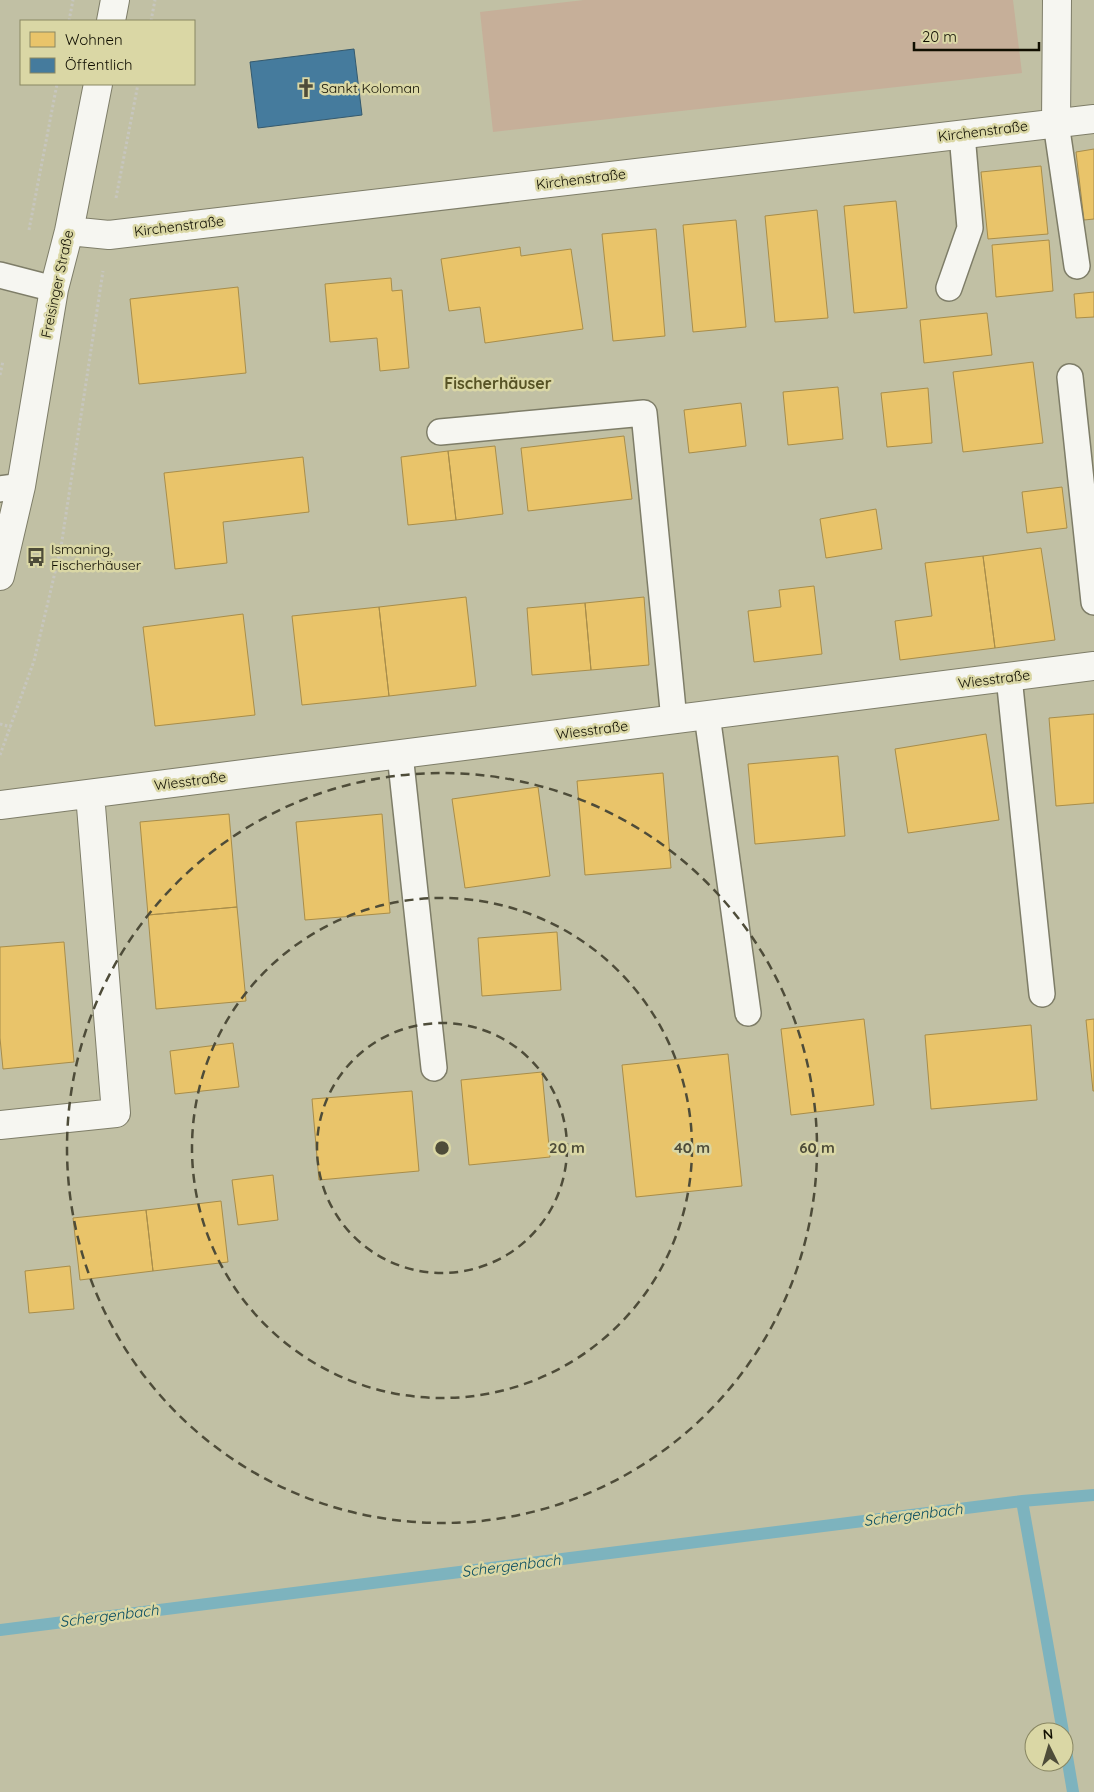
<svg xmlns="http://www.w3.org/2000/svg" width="1094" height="1792" font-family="Quicksand,sans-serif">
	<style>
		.green { fill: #c6af99 }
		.homes { fill: #e9c46a; stroke: #a88d4a }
		.public { fill: #457b9d; stroke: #355a6e }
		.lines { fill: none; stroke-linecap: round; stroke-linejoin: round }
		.stream { stroke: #7db3be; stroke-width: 12 }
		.service-casing { stroke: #7e7d68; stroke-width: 28 }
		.minor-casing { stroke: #7e7d68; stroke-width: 30 }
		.path { stroke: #c7c6be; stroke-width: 3; stroke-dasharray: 2.5 2.5; stroke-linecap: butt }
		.service { stroke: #f6f6f1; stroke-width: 25 }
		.minor { stroke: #f6f6f1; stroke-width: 28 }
		.ring { fill: none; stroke: #4e4c39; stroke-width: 2.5; stroke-dasharray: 9 6 }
		.labels { text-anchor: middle; stroke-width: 5; stroke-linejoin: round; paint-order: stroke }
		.poi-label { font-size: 14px; fill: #100e00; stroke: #dad7a5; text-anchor: start }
		.street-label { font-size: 14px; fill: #100e00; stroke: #dad7a5 }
		.water-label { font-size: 15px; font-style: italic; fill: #064b5f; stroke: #dad7a5 }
		.quarter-label { font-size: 16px; font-weight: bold; fill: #575325; stroke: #dad7a5 }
		.centre { fill: #4e4c39; stroke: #dad7a5; stroke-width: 2.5 }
		.ring-label { font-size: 15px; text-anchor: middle; font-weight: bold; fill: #4e4c39; stroke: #dad7a5; stroke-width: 5; stroke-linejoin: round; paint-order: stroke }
	</style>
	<rect width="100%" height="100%" fill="#c1c0a4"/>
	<path class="green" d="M584,0h429l9,73 -529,59 -13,-120z"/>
	<path class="homes" d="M1094,149v70l-10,1 -8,-68z
		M1041,166l7,68 -60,5 -7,-67z
		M896,201l11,107 -53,5 -10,-107z
		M817,210l11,108 -53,4 -10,-106z
		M736,220l10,107 -53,5 -10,-107z
		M656,229l9,107 -52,5 -11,-107z
		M1049,240l4,51 -57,6 -4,-52z
		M520,247l1,9 50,-7 12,80 -98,14 -5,-36 -31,4 -8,-52z
		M391,278l1,13 10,-1 7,78 -29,3 -3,-33 -47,4 -5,-58z
		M238,287l8,86 -107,11 -9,-85z
		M1094,292v25l-18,1 -2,-24z
		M987,313l5,42 -68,8 -4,-43z
		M1033,362l10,81 -80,9 -10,-80z
		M838,387l5,52 -55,6 -5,-53z
		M928,388l4,55 -45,4 -6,-54z
		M741,403l5,43 -57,7 -5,-43z
		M624,436l8,63 -104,12 -7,-63z
		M495,446l8,68 -47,6 -8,-69z
		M448,451l8,69 -48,5 -7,-68z
		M303,457l6,55 -86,10 4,41 -52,6 -11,-96z
		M1062,487l5,41 -40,5 -5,-41z
		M876,509l6,40 -56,9 -6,-39z
		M1041,548l14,92 -60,8 -12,-92z
		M983,556l12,92 -95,12 -5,-39 37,-5 -7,-53z
		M814,586l8,68 -68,8 -6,-51 33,-4 -2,-17z
		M466,597l10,89 -87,10 -10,-89z
		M644,597l5,68 -58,5 -6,-67z
		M585,603l6,67 -59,5 -5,-67z
		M379,607l10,89 -87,9 -10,-89z
		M243,614l12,101 -100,11 -12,-99z
		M1094,714v89l-38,3 -7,-88z
		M986,734l13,86 -91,13 -13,-84z
		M838,756l7,80 -90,8 -7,-80z
		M663,773l8,95 -86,7 -8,-94z
		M538,787l12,89 -85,12 -13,-89z
		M229,814l8,93 -89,8 -8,-93z
		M382,814l8,99 -85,7 -9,-98z
		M237,907l9,94 -90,8 -8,-94z
		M557,932l4,58 -79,6 -4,-58z
		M64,942l10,120 -71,7 -3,-31v-91z
		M864,1019l10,86 -83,10 -10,-86z
		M1094,1019v72h-1l-7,-71z
		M1031,1025l6,75 -106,9 -6,-74z
		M233,1043l6,44 -64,7 -5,-43z
		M728,1054l14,132 -106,11 -14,-132z
		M542,1072l8,85 -81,8 -8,-85z
		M412,1091l7,80 -100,9 -7,-81z
		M273,1175l5,45 -40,5 -6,-45z
		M221,1201l7,61 -75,9 -7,-61z
		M146,1210l7,61 -73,9 -7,-62z
		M70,1266l4,43 -45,4 -4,-42z"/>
	<path class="public" d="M354,49l8,66 -104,13 -8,-66z"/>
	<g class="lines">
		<path class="stream" d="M1022,1501l41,231
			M0,1630l1022,-129 72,-6
			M1064,1739l9,53"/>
		<g class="service-casing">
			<path id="service" d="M1056,123l21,143
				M0,275l54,14
				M949,288l21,-60 -8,-94
				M1070,377l24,225
				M440,432l204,-19 30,307
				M0,489l21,-3
				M1009,677l33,317
				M707,715l41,298
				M400,754l34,314"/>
		</g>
		<g class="minor-casing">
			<path id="minor" d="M111,21l4,-21
				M1056,123l1,-123
				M69,231l40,4 985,-116
				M0,576l21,-90 33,-197 15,-58 29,-147
				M0,805l1094,-139
				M0,1125l116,-12 -26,-319"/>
		</g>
		<path class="path" d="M69,21l4,-21
			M151,21l4,-21
			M116,198l22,-114
			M29,230l28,-146
			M0,375l3,-14
			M0,724l11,3
			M0,755l34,-94 27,-114 42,-276"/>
		<use href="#service" class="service"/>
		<use href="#minor" class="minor"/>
	</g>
	<g class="ring">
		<circle cx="442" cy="1148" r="125"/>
		<circle cx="442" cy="1148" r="250"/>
		<circle cx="442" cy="1148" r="375"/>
	</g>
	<defs>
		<g id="church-bare" transform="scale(1.5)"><path d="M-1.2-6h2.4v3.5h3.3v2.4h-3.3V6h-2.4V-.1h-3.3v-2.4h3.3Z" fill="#4e4c39" stroke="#dad7a5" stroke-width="2.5" paint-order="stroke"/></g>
		<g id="bus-bare" transform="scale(1.5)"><path d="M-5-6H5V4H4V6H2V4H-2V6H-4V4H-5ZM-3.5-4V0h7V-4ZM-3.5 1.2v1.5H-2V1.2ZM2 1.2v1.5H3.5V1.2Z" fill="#4e4c39" stroke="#dad7a5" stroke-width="2.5" paint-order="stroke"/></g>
	</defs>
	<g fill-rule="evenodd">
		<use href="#church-bare" x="306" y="88"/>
		<use href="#bus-bare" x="36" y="557"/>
	</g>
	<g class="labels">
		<g class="poi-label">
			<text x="321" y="93">Sankt Koloman</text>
			<text x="51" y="554">Ismaning,<tspan x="51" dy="16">Fischerhäuser</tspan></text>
		</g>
		<g class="street-label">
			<text transform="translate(983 131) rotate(-7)" y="5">Kirchenstraße</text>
			<text transform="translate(581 179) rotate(-7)" y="5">Kirchenstraße</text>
			<text transform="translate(179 226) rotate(-7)" y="5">Kirchenstraße</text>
			<text transform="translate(57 284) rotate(-78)" y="5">Freisinger Straße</text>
			<text transform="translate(994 679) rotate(-7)" y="5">Wiesstraße</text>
			<text transform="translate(592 730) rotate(-7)" y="5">Wiesstraße</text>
			<text transform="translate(190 781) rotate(-7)" y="5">Wiesstraße</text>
		</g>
		<g class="water-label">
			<text transform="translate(913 1515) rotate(-7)" y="5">Schergenbach</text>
			<text transform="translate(511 1566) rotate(-7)" y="5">Schergenbach</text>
			<text transform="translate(109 1616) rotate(-7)" y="5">Schergenbach</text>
		</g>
		<g class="quarter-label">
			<text x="498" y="389">Fischerhäuser</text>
		</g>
	</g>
	<circle cx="442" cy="1148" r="8" class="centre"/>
	<g class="ring-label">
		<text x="567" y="1153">20 m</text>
		<text x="692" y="1153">40 m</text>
		<text x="817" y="1153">60 m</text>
	</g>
	<rect x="20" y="20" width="175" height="65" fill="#dad7a5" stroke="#898763"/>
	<rect x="30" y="32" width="25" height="15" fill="#e9c46a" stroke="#898763"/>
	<text x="65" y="45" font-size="15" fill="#100e00">Wohnen</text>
	<rect x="30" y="58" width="25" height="15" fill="#457b9d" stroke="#898763"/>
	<text x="65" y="70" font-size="15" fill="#100e00">Öffentlich</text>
	<g transform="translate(1049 1747) rotate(355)"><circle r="24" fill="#dad7a5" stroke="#898763"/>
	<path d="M0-4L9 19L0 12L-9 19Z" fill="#4e4c39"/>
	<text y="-8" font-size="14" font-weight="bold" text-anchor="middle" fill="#100e00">N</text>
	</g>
	<path d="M914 42v8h125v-8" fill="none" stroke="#100e00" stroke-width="2.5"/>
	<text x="922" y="42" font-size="15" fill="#100e00" stroke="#dad7a5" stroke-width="4" paint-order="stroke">20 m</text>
</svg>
